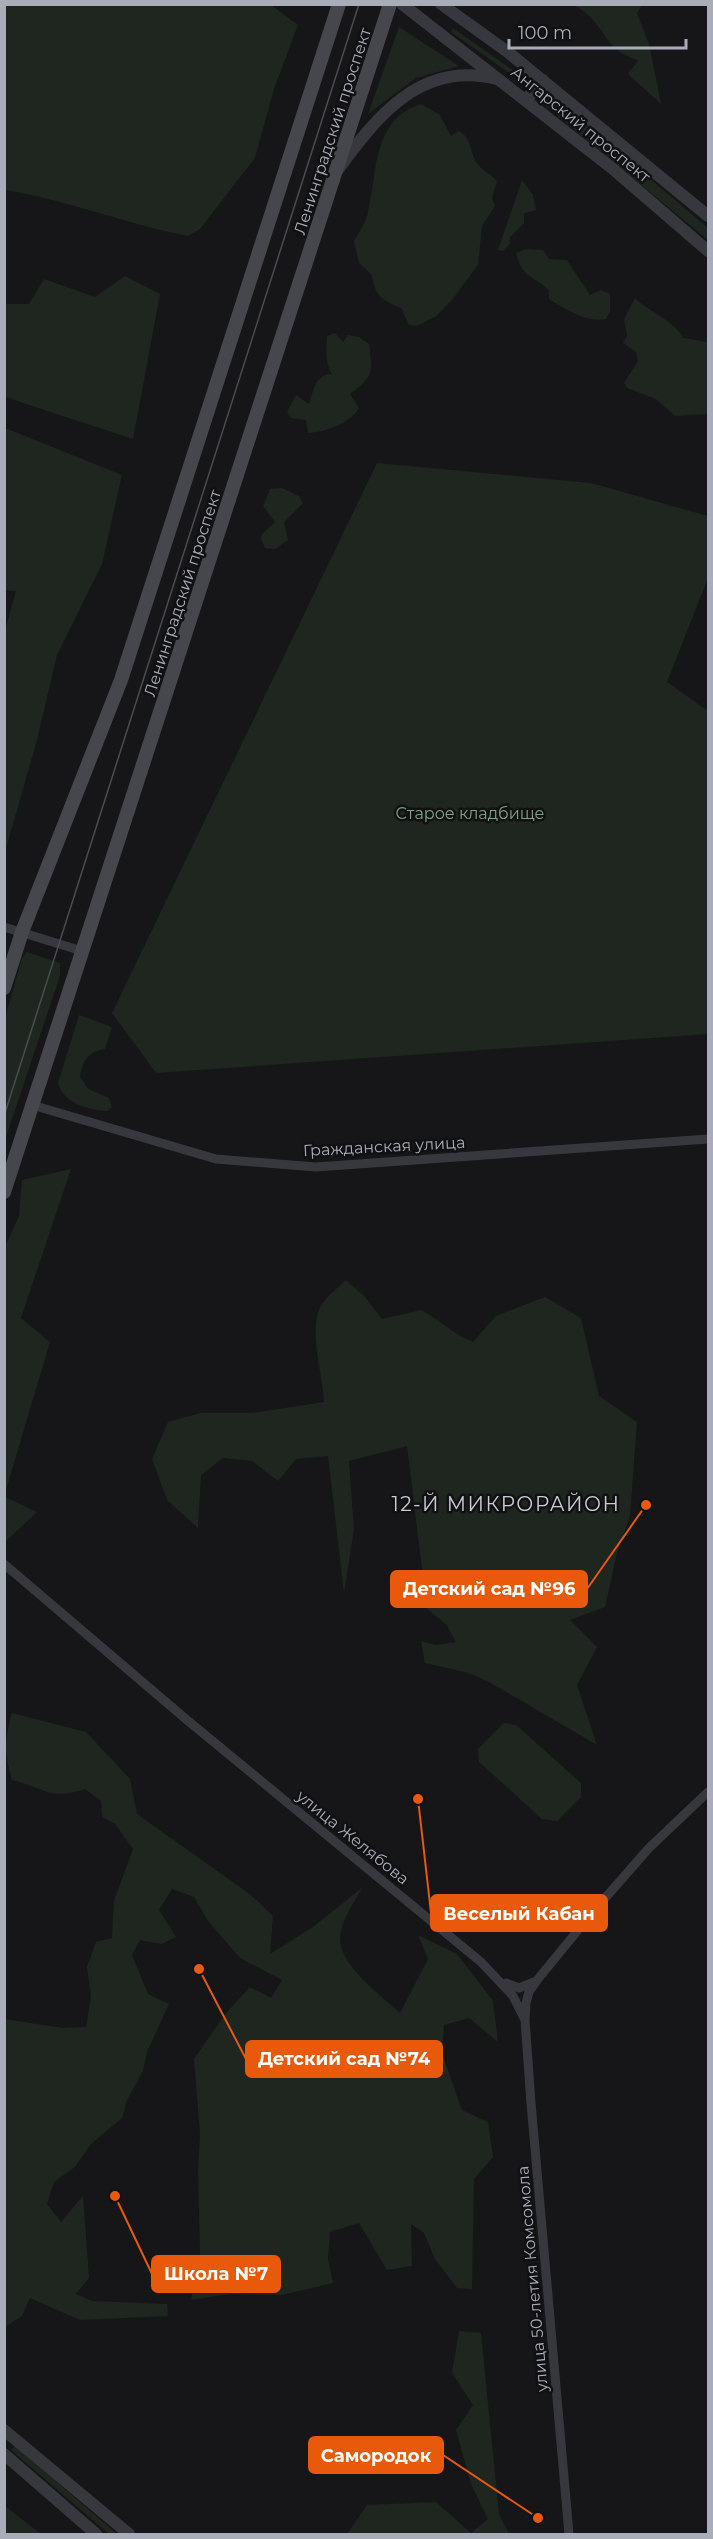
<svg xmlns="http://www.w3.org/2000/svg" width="713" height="2539" font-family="Montserrat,sans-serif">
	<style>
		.green { fill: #1e261f }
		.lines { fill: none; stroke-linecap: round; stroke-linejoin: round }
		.minor { stroke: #37383d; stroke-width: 9 }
		.tertiary { stroke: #37383d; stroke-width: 12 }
		.secondary { stroke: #45474d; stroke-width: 14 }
		.tram { stroke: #4a4c52; stroke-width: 1.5 }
		.labels { text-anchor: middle; stroke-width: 5; stroke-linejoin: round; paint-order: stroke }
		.street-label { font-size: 16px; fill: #a8adb8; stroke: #111113 }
		.park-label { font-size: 16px; fill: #7fa381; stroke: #111113 }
		.quarter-label { font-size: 20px; letter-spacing: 1.5px; fill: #c9ccd4; stroke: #111113 }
		.leader { fill: none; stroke: #e8590c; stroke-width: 2 }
		.callout-dot { fill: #e8590c; stroke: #111113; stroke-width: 2 }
		.callout { fill: #e8590c; stroke: #e8590c; stroke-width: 2 }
		.callout-label { font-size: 18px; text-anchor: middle; font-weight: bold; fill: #fff }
	</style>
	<rect width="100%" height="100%" fill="#161618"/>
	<path class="green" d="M5,4l266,1 27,20 -24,64 -19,69 -55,71 -12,7c-62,-12 -121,-36 -183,-46z
		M573,5h69l-5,8 12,31 12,60 -33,-30 10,-14c-37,-10 -33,-41 -65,-55z
		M399,27l60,39 -43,12 -48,36z
		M453,28l61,43 -2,4 -61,-43z
		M545,90l163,138v12l-171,-141z
		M421,104l19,11 11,21 8,-5c12,6 11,19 16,29 5,10 16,14 22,21l-5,17 3,8 -13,20 -4,39 -26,35 -16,16 -19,10 -8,-1 -8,-17c-17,-7 -27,-12 -29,-33l-13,-12 -5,-22c5,-9 12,-18 14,-29 10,-42 4,-92 53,-108z
		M522,180l11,15 3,15 -12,3v10l-14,14v7l-7,7 -5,-1z
		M526,249l17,1 6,9 18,1 23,35 11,-5 9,4v17l-4,8c-19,4 -41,-10 -57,-20v-9c-16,-15 -27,-12 -33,-37z
		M125,276l35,18 -27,145 -128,-42v-93h24l15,-25 51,18z
		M635,298c14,14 40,23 48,40l25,4v72l-33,2 -19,-17 -29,-11 -3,-5 14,-22 -2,-9 -13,-9 4,-7 -3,-17z
		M335,333l8,9 5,-7 11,2 10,7c4,29 4,33 -19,50l9,14c-9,16 -34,24 -51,25l-2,-13 -15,-2 -4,-6 9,-17 13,9c5,-14 6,-30 23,-30 -7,-10 -6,-26 -5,-38z
		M5,428l117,47 -20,89 -45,91 -20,85 -32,112 -1,-218 12,-43 -11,-1z
		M377,463l214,20 117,33v62l-41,104 41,29v323l-552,39 -44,-60z
		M282,488l17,8 4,7 -19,19 4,18 -13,9 -10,-1 -4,-9 1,-5 13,-12 -12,-16 7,-17z
		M27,952l33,11v13l-55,164v-122l17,-60z
		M79,1015l33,12 -7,22c-16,2 -23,12 -25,28l8,12 21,9 3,9 -5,4c-19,-1 -44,-8 -49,-28z
		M71,1169l-50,149 29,24 -45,151v-246l14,-31 3,-36z
		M346,1280l18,16 18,23 39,-9c19,10 32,24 52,32l23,-26 49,-19 36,21 18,78 38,26 -7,94 -13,37 -12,54 -35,13 27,27 -20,38 20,60 -108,-63 -20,-9 -44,-10 -4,-22 15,4 20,-3 -10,-18 -19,-15 -20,-163 -58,15 5,68 -10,64 -16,-137 -32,3 -18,22 -26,-20 -29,-3 -22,17 -3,53 -31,-28 -15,-41 16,-37 33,-9h52l71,-11c-1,-28 -17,-75 -2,-98 6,-9 16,-16 24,-24z
		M5,1497l32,15 -32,30z
		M12,1713l74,19 44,47 7,35 114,81 22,21 -3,38 43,-27 50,-40c-9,15 -22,33 -23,51 -1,27 42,58 60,75l28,-54 -10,-24 39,19 36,47 5,41 -29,-24 -25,7 -2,28 20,57 26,12 5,35 -19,22 -2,110 -15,-1 -22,-29 -11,-26 -13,-9 1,42 -25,4 -28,-47 -29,9 -2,27 5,24 -51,12 -52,-1 -39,6 9,-44 -2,-86 2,-37 -6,-74 31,-45 25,-27 21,11 11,-18 -42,-22 -32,-37 -14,-24 -22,-8 -13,21 17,27 -14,7 -22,-4 -8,15 16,39 21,10 -22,48 -4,19 -16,29 -5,18 -31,26 -16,23 -21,15 -7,22 14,18 22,-26 6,82 -13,16 16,7 75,3 1,12 -88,4 -50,-22 -8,18 -17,11v-308l57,9 24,-1 5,-30 -4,-30 9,-25 16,-4 2,-37 19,-52 -18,-25 -13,-7 -1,-16 -16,-12c-36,12 -39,-1 -73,-9 -8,-28 -8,-39 0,-67z
		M504,1723l12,2 65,58v14l-24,24 -15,-2 -63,-57 -1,-13z
		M459,2331l22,2 18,181 10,20h-162l20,-29 69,-3 35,31 17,-14 -17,-35 -15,-54 17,-25 -21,-32z
		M15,2446l102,88h-8l-98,-84z
		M5,2506l36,28h-36z"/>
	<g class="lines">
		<path class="minor" d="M4,927l78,24
			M32,1105l184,54 100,8 392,-28
			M4,1564l183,156 294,242 32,34 11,22
			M506,1983l13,5 15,-6
			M569,2534l-38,-431 -6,-83 1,-17 3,-11 9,-13 54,-66 57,-65 59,-56"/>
		<path class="tertiary" d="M402,4l211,165 95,82
			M441,4l68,49 199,163
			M526,100l17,-20
			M337,171c40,-55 84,-111 160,-92
			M4,2430l125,104
			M4,2454l92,80"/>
		<path class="secondary" d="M4,988l18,-56 99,-252 218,-676
			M4,1192l386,-1188"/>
		<path class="tram" d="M4,1116l355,-1112"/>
	</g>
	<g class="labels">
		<g class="street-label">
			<text transform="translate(581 124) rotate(39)" y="6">Ангарский проспект</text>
			<text transform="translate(332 131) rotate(-72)" y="6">Ленинградский проспект</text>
			<text transform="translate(182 593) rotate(-72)" y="6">Ленинградский проспект</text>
			<text transform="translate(384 1146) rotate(-3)" y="6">Гражданская улица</text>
			<text transform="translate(353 1837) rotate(39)" y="6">улица Желябова</text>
			<text transform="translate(532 2279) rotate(-95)" y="6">улица 50-летия Комсомола</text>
		</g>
		<g class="park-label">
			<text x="470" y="819">Старое кладбище</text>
		</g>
		<g class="quarter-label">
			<text x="506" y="1511">12-Й МИКРОРАЙОН</text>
		</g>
	</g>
	<path class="leader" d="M646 1505L587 1589M418 1799L431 1913M199 1969L246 2059M115 2196L152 2274M538 2518L443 2455"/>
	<g class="callout-dot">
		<circle cx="646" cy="1505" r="6"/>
		<circle cx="418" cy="1799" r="6"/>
		<circle cx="199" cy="1969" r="6"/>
		<circle cx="115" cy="2196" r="6"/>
		<circle cx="538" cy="2518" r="6"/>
	</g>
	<g class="callout">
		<rect x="391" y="1571" width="196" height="36" rx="6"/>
		<rect x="431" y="1895" width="176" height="36" rx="6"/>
		<rect x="246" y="2041" width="196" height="36" rx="6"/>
		<rect x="152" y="2256" width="128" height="36" rx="6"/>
		<rect x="309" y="2437" width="134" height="36" rx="6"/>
	</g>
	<g class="callout-label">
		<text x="489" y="1595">Детский сад №96</text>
		<text x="519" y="1920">Веселый Кабан</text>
		<text x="344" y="2065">Детский сад №74</text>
		<text x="216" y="2280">Школа №7</text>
		<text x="376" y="2462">Самородок</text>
	</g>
	<rect width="713" height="2539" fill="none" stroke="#a8adb8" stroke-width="12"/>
	<path d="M509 39v9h177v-9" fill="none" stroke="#a8adb8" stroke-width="3"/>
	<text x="518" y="39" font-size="18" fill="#a8adb8" stroke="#111113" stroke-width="4.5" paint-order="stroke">100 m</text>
</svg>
